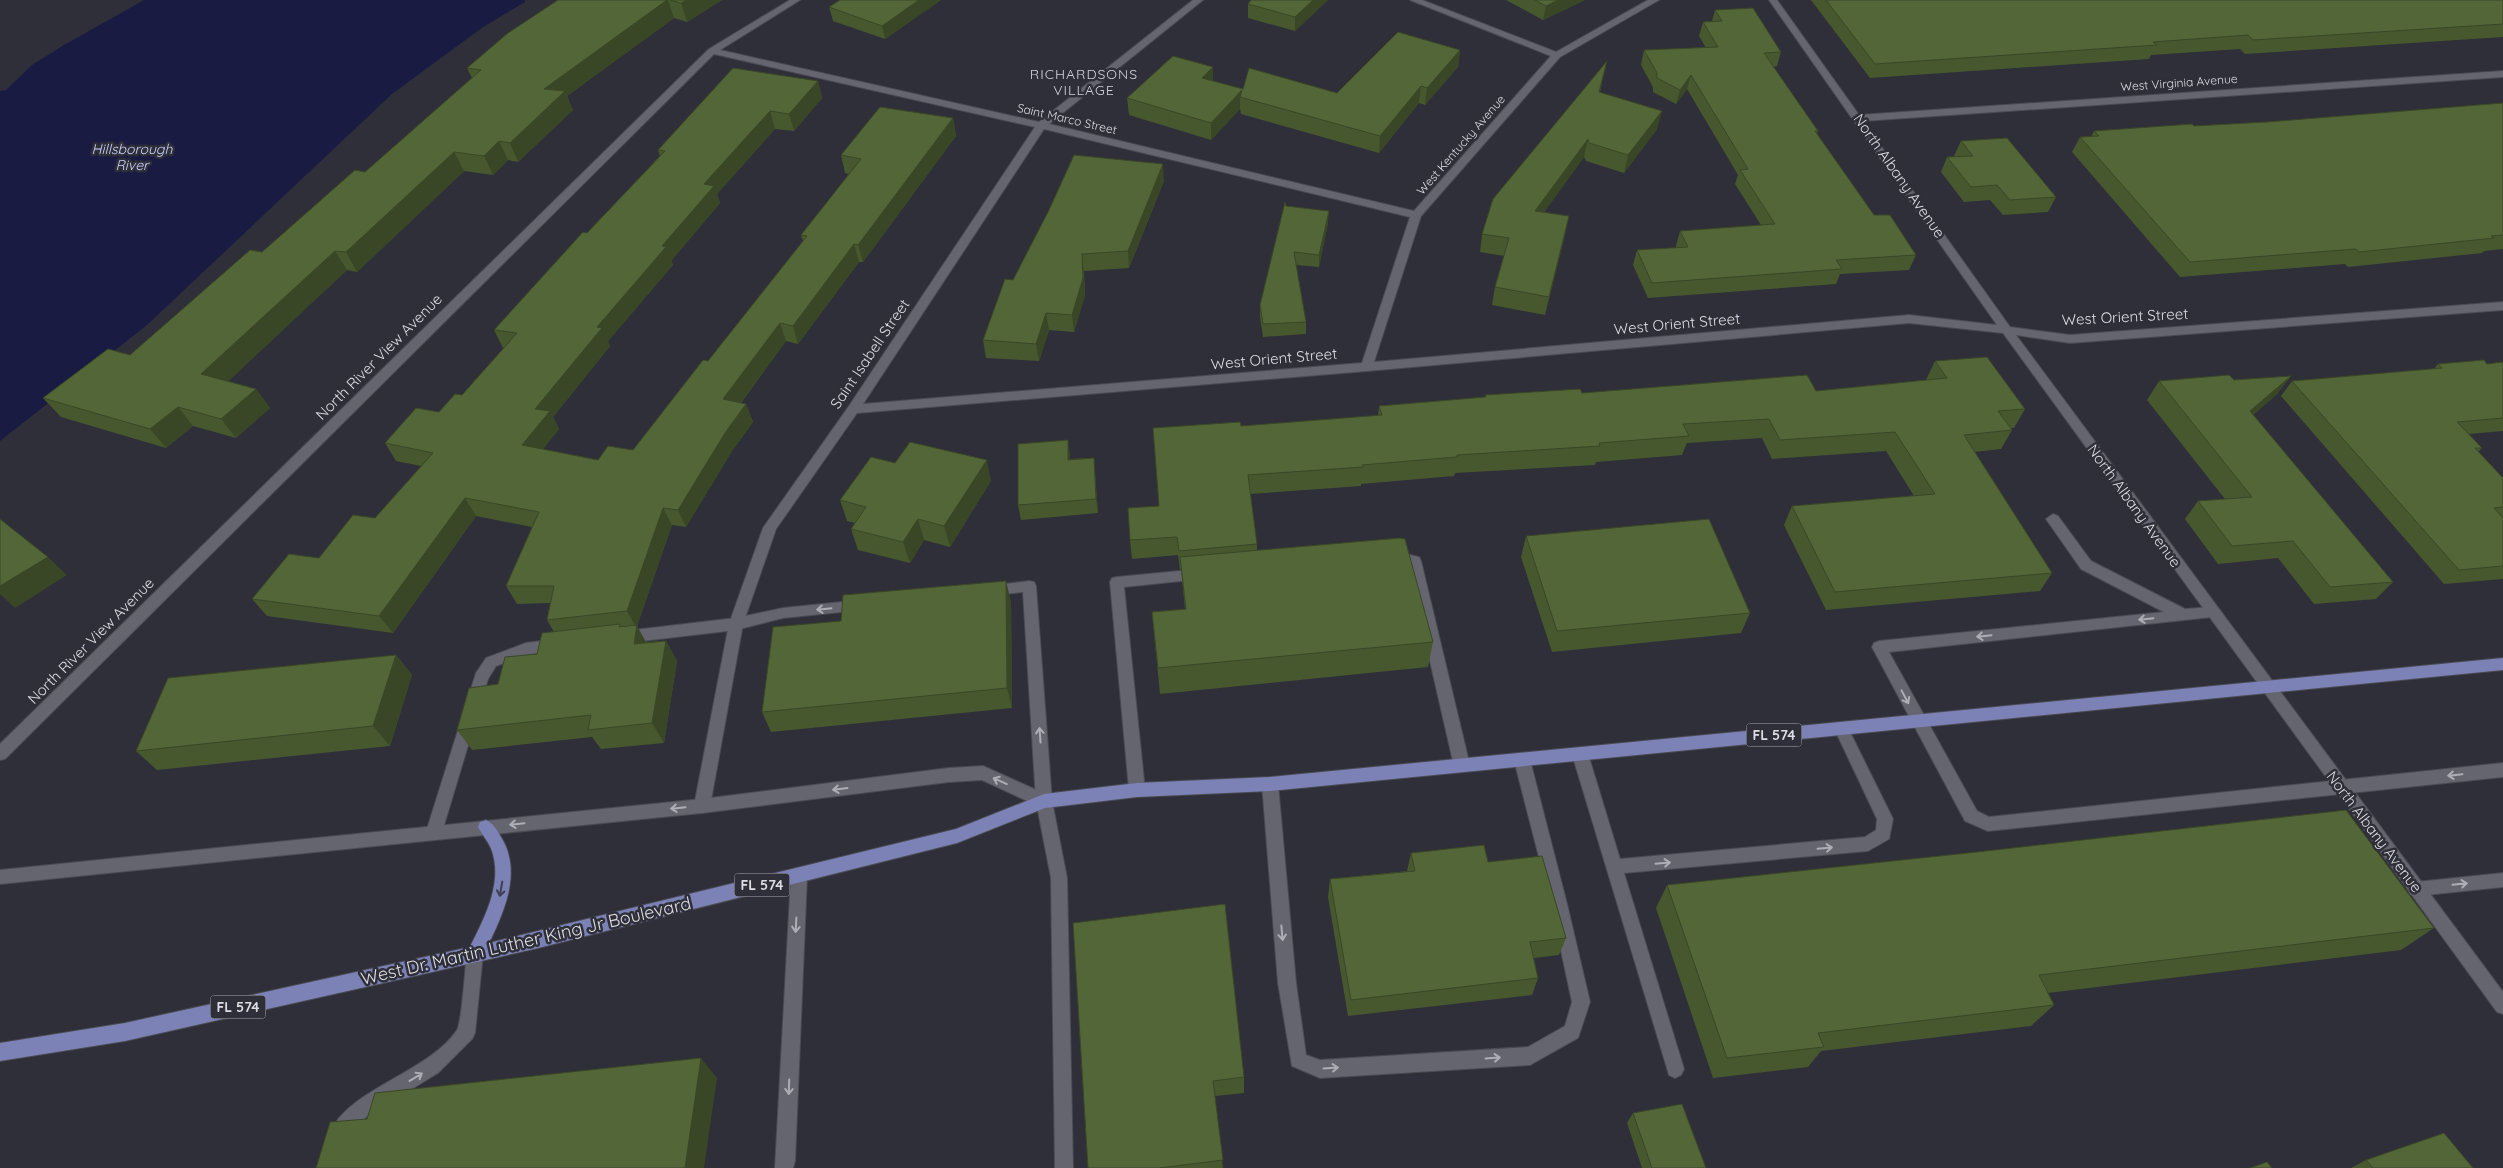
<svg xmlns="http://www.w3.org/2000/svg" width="2503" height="1168" font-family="Quicksand,sans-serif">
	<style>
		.water { fill: #1a1b43 }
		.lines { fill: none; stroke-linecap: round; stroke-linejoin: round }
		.service-casing { stroke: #4a4b52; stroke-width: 2 }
		.minor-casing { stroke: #4a4b52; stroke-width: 2 }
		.tertiary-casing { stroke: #4a4b52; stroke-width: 2 }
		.primary-casing { stroke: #4a4b52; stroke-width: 2 }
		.service { fill: #64656f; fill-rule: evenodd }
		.minor { fill: #64656f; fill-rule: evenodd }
		.tertiary { fill: #64656f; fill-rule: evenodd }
		.primary { fill: #7c81b6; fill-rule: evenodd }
		.wall { fill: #47582f }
		.shaded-wall { fill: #3a4726 }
		.building { fill: #536637; stroke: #3a4726 }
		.oneway { stroke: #adaeb5 }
		.oneway2 { stroke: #3e3f51 }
		.labels { text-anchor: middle; stroke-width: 5; stroke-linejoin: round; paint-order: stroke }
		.far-street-label { font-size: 12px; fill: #dddee4; stroke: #2e2f38 }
		.far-neighbourhood-label { font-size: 14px; letter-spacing: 1px; fill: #ced0db; stroke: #2e2f38 }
		.far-water-label { font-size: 14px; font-style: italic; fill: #cbd1fe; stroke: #2e2f38 }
		.shield { fill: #2e2f38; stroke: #a8aab0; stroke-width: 1 }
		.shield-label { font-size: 14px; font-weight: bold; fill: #dddee4 }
		.street-label { font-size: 15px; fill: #dddee4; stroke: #2e2f38 }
		.near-street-label { font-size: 18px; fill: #dddee4; stroke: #2e2f38 }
	</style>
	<rect width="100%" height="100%" fill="#2e2f38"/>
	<path class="water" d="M144,0h381v2l-42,25 -91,67 -245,231 -147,116v-350l6,-1 26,-25 32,-20z"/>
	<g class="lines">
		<g class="service-casing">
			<path id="service" d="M2053,514l5,2 33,45 94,48 27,-2 5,1 2,4 -2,4 -5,1 -323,35 88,159 12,6 514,-54v14l-515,54 -23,-10 -93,-174 2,-4 5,-2 285,-29 -83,-43 -35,-50z
				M1393,551l26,6 2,4 49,205 -3,5 -5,1 -5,-1 -3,-5 -46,-201 -20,-5 -2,-4 2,-4z
				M1200,569l7,5 -7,5 -76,8 21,203 -3,5 -5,2 -5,-2 -3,-5 -19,-208 2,-4 5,-1z
				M1029,581l5,1 2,4 16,215 15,77 6,290h-18l-4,-290 -15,-77 -13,-209 -34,4 -5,-1 -2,-4 2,-4 5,-1z
				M861,600l5,1 2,4 -2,4 -5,1 -78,8 -47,12 -111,13 -5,-2 -2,-4 2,-4 5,-2 111,-13 47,-10z
				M556,639l5,2 2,4 -2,4 -34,6 -31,11 -8,13 -46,153 -2,5 -6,2 -6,-2 -2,-5 50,-159 10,-15 40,-15z
				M1841,722l5,2 47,95 -4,20 -21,12 -244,22 60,196 -3,6 -6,3 -6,-3 -97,-321 3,-5 5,-1 5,1 3,5 32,105 245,-22 11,-7 1,-11 -43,-91 2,-4z
				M1522,754l5,1 3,5 37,144 23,98 -12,36 -48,27 -210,13 -28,-12 -14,-83 -16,-199 3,-5 5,-2 5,2 3,5 18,199 10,72 14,5 208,-13 37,-21 7,-24 -21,-98 -37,-144 3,-5z
				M799,869l6,2 2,5 -12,285 -2,7h-18l16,-292 2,-5z
				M2503,873v14l-87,9 -6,-2 -2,-5 2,-5 6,-2z
				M475,946l6,2 2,6 -8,79 -3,6 -34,34 -72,44 -21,22 -6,3 -6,-3 -3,-6c18,-44 98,-60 127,-103 5,-8 8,-63 10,-76l2,-6z"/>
		</g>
		<g class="minor-casing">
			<path id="minor" d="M790,0h10l-80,50 319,72 154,-122h10l-154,124 365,87 137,-155 -141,-56h12l134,52 92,-52h11l-99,57 -139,159 -47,146 535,-47 88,10 -228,-325h8l82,115 644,-44v6l-640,44 147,206 60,8 433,-33v8l-433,33 -54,-8 487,657v22l-6,-2 -494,-679 -94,-10 -542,48 -510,42 -81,116 -33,95 -33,182 -2,5 -6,2 -6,-2 -2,-5 35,-182 34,-96 86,-122 186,-279 -321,-73 -709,705 -5,1v-16l709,-695zM1044,129l366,88 -48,146 -499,41z"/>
		</g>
		<g class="tertiary-casing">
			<path id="tertiary" d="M983,766l67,30 2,5 -2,5 -6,2 -6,-2 -56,-26 -33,2 -247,31 -702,71v-14l702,-71 247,-31z"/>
		</g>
		<g class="primary-casing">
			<path id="primary" d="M2503,658v12l-1233,121 -133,6 -92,11 -88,35 -423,106 -409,92 -125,20v-18l125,-20 345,-76c14,-28 33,-63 22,-96 -3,-9 -10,-16 -14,-24l2,-5 6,-2c7,3 11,10 15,17 21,34 4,73 -12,106l467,-114 88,-35 93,-11 133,-6z"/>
		</g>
		<use href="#service" class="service"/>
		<use href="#minor" class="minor"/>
		<use href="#tertiary" class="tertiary"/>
		<use href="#primary" class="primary"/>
	</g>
	<path class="wall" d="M558,0h164l-35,22 -13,-4 -107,78 6,14 -55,52 -10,-2 -15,15 -29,-4 -107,101 -10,-2 -119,111 28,8 14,19 -34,30 -43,-12 -27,22 -105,-31 -18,-19 87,-43 235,-183 107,-94 -5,-10z
		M840,0h101l-56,39 -52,-18 -4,-14z
		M1328,0l-33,31 -47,-13v-14z
		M1506,0h79l-42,20z
		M1811,0h692v37l-258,17 -5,-5 -89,6 -2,4 -279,19z
		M1715,10l66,42 -4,14 -4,1 45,64 -1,3 57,81 42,40 -7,15 -69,4 -4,10 -188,14 -15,-33 4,-15 39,-2v-2l4,-15 81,-6 -26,-41 3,-9 -51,-86 -11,15 -23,-12v-5l-12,-22 3,-15 62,-2 -7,-12 4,-14 9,-1z
		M1460,50l-2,17 -33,38 -6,-2 -40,50 -138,-39 -1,-5 -29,31 -82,-25 -2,-17 86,-17 30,8 94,4z
		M1603,78l-3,14 57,37 -33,44 -38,-12 -2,-4 -40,55 21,23 -20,80 -53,-10 3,-18 9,-31 -24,-4 2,-18z
		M818,81l4,17 -28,33 -19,-2 -58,65 3,9 -49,58 2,4 -65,76 2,5 -57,71 6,12 -16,20 55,11 35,-10 75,-89 95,-120 -2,-6 48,-61 -4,-1 -4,-18 112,-37 3,18 -93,126h-4l-61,82 -12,-3 -45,62 5,1 7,18 -21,29 -46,76 -14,-2 -35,101 9,16 20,-1 11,20 -13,82 -63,6 -9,-12 -120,13 -15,-20 41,-46 39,-30 17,-22 -7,-12 3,-17 -33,1 -11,-18 26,-59 -56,-11 -83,117 -126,-17 -15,-17 67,-41 56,-40 46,-52 -25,-5 -11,-18 54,-31 23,-17 42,-47h-1l-9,-18 93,-97 73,-77 -2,-6z
		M2503,103v146l-19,2 -2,2 -134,14 -3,-3 -165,13 -108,-125 8,-15h11l3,-6 173,-9z
		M1961,141l95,56 -8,15 -45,3 -13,-15 -26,2 -23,-30 6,-15h8l-1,-1z
		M1164,181l-35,87 -45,3 1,24 -11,37 -25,-2 -10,31 -53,-3 -3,-18 30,-60z
		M1286,206l42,17 -9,44 -23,-2 10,57v12l-43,3 -3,-20v-12z
		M1935,361l90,48 -11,19h-4l2,2 -11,19 -27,3 78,121 -12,18 -214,19 -42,-85 8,-19 122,-10 -28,-45 -114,8 -10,-21 -75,5 -5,12 -86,7 -1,3 -140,8 -1,3 -93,8v2l-111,8 7,50v6l176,92 -5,25 -268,27 -8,-82 33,-3 -4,-40 -1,1 -2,-15 -46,4 -2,-19 111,-114 137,-10 1,-10 106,-9v-2l97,-2 234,-2 110,-11z
		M2503,362v69l-34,3 13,14 -4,4 25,26v101l-59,5 -163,-188 11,-15 142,-12 4,-5h49z
		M2291,376l-14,18 -24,21 140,167 -17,17 -62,5 -36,-46 -60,6 -33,-45 13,-18 27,-2 -78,-99 12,-19 75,-1z
		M1070,454v5l24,-1 1,15 3,40 -77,7 -3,-15z
		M895,463l96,18 -41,66 -26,-7 -14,23 -52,-13 -7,-21 4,-6 -8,-2 -7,-21z
		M1526,536l224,77 -9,20 -189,19 -31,-95z
		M1011,602l1,106 -241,24 -9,-20 79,-91z
		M396,655l16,20 -22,71 -233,24 -21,-19z
		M1977,852l457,76 -33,22 -353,43 6,12 -23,21 -210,25 -13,16 -95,11 -57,-170 11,-23z
		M1411,853l155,85 -7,17 -25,3 4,20 -6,17 -184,21 -20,-119 2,-18 77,-8z
		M1073,923l171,154v16l-29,3 8,72h-135z
		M1633,1113l73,55h-64l-15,-45z
		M2366,1160l107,8h-122z"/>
	<path class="shaded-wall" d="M667,0h1l6,18 -107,78 6,14 -55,52 -8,-19 34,-54z
		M687,0h35l-35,22 -6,-19z
		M919,0h22l-56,39 -3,-13z
		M1313,0h15l-33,31v-14z
		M1558,0h27l-42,20 3,-14z
		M1460,50l-2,17 -33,38 2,-17z
		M1213,67v17l-11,-6z
		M1691,75l-4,14 -11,15 4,-14z
		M818,81l4,17 -28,33 -5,-17z
		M1421,86l-2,17 -40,50 1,-17z
		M1242,90l-2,7v12l-29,31v-17z
		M770,111l5,18 -58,65 3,9 -49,58 2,4 -65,76 2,5 -57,71 6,12 -27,34 -10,-18 13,-36 62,-82 65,-81 42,-62z
		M1662,111l-5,18 -33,44 4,-18z
		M953,118l3,18 -93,126 -5,-17z
		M1588,139l-4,18 -52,72 3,-18z
		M499,141l9,19 -15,15 -9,-19z
		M454,152l10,19 -107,101 -11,-20z
		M1163,164l1,17 -35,87 -1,-17z
		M1329,211l-1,12 -9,44v-12z
		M1569,216l-4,19 -20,80 4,-18z
		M854,244l5,18 -61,82 -5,-18z
		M335,251l12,19 -131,123 -15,-19z
		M1082,254l3,41 -11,37 -2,-17z
		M1046,313l3,17 -10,31 -3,-17z
		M780,323l6,18 -56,76 -7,-18z
		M2291,376l-14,18 -41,35 14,-18z
		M256,389l14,19 -34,30 -15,-19z
		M746,404l7,18 -21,29 -46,76 -8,-17 47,-77z
		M178,407l15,19 -27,22 -16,-19z
		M1068,440l2,14v20l-2,-14z
		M1094,458l1,15 3,40 -2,-14z
		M987,460l4,21 -41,66 -6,-21z
		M465,498l11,18 -83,117 -14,-17z
		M663,508l9,17 -35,101 11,20 -14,-2 2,-17 -9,-16z
		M918,519l6,21 -14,23 -7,-21z
		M48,557l19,18 -52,33 -15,-14v-8z
		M1006,581l5,21 1,106 -5,-20z
		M666,641l11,20 -13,82 -12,-20z
		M396,655l16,20 -22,71 -17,-20z
		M701,1058l16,20 -13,90h-19z"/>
	<path class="building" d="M558,0h109l-123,89 21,2 -55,52 -11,-2 -15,15 -30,-4 -108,100 -11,-1 -134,123 55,15 -35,30 -43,-12 -28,22 -107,-31 65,-49 22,6 120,-105 12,2 93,-82 10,2 116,-102 -14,-2 41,-35z
		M670,0h17l-6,3z
		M840,0h79l-37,26 -53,-19z
		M1251,0h62l-18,17 -47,-13z
		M1535,0h23l-12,6z
		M1826,0h677v24l-250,16 -5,-5 -95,7 4,3 -282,19z
		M1753,8l28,44 -17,1 54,78h-3l59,84h16l26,40 -80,5 6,9 -190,14 -15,-33 51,-3 -8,-16 95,-7 -35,-54 8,-1 -57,-94 -11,15 -23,-12v-5l-13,-23 74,-3 -15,-25 19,-1 -7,-11z
		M1398,32l62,18 -33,38 -6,-2 -41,50 -140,-39 2,-7 -31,33 -84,-25 46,-42 40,11 -11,11 41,11 6,-21 88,25z
		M1607,61l-8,31 63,19 -34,44 -39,-12 -1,-4 -53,72 34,5 -20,81 -54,-10 14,-49 -27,-4 11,-35z
		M733,68l85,13 -29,33 -19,-3 -66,73 10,2 -52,60 4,1 -69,80 5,1 -67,81 15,2 -28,34 76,15 10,-14 25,4 70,-90 5,1 99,-125 -6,-1 60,-76 -20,-4 39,-48 73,11 -95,127 -4,-1 -61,82 -13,-3 -57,76 23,5 -21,29 -47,77 -15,-2 -36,103 -80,9 7,-34h-48l33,-74 -74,-14 -86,118 -127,-17 37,-45 30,4 34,-43 22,3 58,-65 -48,-10 31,-35 23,4 16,-18 7,1 55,-62 -23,-3 89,-98 4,1 78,-82 -7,-1z
		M2503,103v132l-12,1 3,2 -135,14 -3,-3 -166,13 -110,-125 19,-1 -5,-5 98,-7 2,2 73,-4z
		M2007,138l49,59 -46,3 -13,-15 -26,2 -24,-30 26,-1 -12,-15z
		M1074,155l89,9 -35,87 -46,3 1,24 -11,37 -26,-2 -10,31 -53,-4 22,-61 8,1 36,-70z
		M1285,202l1,4 43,5 -10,44 -25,-3 12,70 -43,2 -3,-19z
		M1987,357l38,52 -27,2 14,19 -48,5 88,138 -217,19 -43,-86 143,-12 -40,-62 -115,8 -11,-21 -86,5 6,12 -90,7 1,3 -143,9v2l-95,8 1,2 -115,8 9,69 -78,7 -2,-14 -47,3 -2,-32 31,-2 -6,-78 87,-6 1,4 141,-11 -3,-9 107,-9 -1,-2 95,-6 2,4 225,-18 9,16 131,-13 -12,-17z
		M2484,360l3,4 16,-2v56l-46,4 25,26h-7l28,30v29l-9,1 9,10v48l-44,4 -167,-189 150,-13 -4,-4z
		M2229,375l5,5 57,-4 -41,35 143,171 -63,5 -37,-46 -61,5 -34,-45 54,-4 -93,-116z
		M1068,440v20l26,-2 2,41 -78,6v-61z
		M910,442l77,18 -43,66 -26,-7 -15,23 -52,-13 15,-22 -26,-7 31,-43 24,6z
		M0,519l48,38 -48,29z
		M1709,519l41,94 -193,18 -31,-95z
		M1400,538l5,1 28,103 -275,26 -6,-56 34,-3 -6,-52z
		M1006,581l1,107 -245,24 11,-85 68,-6 2,-26z
		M620,624l-1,3 18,-2 -3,19 32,-3 -14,82 -64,7 3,-15 -134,15 12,-42 29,-4 7,-27 32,-3 5,-21z
		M396,655l-23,71 -237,25 32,-73z
		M2346,810l88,118 -395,47 15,30 -236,28 6,14 -97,11 -60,-173 310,-33z
		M1484,845l4,17 54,-6 24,82 -36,4 8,36 -187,22 -21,-121 85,-8 -4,-18z
		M1225,904l19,173 -31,4 10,79 -64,8h-71l-15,-245z
		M701,1058l-16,110h-369l14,-46 37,-3 8,-26z
		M1682,1104l24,64h-54l-19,-55z
		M2444,1133l29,35h-100l-7,-8z
		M2267,1162l5,6h-22z"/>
	<defs><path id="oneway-shaft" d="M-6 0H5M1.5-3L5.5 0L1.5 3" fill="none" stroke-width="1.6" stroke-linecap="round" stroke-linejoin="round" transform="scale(1.25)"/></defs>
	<g class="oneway">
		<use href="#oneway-shaft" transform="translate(824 609) rotate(174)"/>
		<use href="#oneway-shaft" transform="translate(2146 619) rotate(174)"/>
		<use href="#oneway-shaft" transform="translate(1984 636) rotate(174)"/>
		<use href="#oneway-shaft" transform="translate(1905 697) rotate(62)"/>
		<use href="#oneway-shaft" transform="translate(1040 735) rotate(-94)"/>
		<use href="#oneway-shaft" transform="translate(2455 775) rotate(174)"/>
		<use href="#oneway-shaft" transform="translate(1000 781) rotate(-156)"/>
		<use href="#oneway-shaft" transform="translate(840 789) rotate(173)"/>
		<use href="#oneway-shaft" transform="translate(678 808) rotate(174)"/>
		<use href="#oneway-shaft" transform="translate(517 824) rotate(174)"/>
		<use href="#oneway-shaft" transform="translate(1825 848) rotate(-5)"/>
		<use href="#oneway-shaft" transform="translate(1663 863) rotate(-5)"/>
		<use href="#oneway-shaft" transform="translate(2460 884) rotate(-6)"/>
		<use href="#oneway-shaft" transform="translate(796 925) rotate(93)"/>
		<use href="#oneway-shaft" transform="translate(1282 933) rotate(85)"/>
		<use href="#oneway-shaft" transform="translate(1493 1058) rotate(-4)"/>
		<use href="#oneway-shaft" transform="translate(1331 1068) rotate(-4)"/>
		<use href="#oneway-shaft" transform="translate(416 1077) rotate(-31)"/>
		<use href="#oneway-shaft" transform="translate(789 1087) rotate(92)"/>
	</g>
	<use class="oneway2" href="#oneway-shaft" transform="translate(501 889) rotate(100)"/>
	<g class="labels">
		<g class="far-street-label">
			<text transform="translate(2179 83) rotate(-4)" y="4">West Virginia Avenue</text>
			<text transform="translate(1067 119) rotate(13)" y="4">Saint Marco Street</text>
			<text transform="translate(1461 145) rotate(-49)" y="4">West Kentucky Avenue</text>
		</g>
		<g class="far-neighbourhood-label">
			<text x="1084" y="79">RICHARDSONS<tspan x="1084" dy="16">VILLAGE</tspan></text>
		</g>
		<g class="far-water-label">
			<text x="132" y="154">Hillsborough<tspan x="132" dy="16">River</tspan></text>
		</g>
		<g class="shield">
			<rect x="1746.5" y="723.5" width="55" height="23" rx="4"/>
			<rect x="734.5" y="873.5" width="55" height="23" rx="4"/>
			<rect x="210.5" y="995.5" width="55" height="23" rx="4"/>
		</g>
		<g class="shield-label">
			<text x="1774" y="740">FL 574</text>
			<text x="762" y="890">FL 574</text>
			<text x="238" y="1012">FL 574</text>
		</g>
		<g class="street-label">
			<text transform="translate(1899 176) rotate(55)" y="5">North Albany Avenue</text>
			<text transform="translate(2125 317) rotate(-3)" y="5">West Orient Street</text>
			<text transform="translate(1677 324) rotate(-5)" y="5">West Orient Street</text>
			<text transform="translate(870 354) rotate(-56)" y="5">Saint Isabell Street</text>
			<text transform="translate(379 357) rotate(-45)" y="5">North River View Avenue</text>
			<text transform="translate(1274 359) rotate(-5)" y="5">West Orient Street</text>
			<text transform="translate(2134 506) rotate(54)" y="5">North Albany Avenue</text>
			<text transform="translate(91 641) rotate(-45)" y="5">North River View Avenue</text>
			<text transform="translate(2374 832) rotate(53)" y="5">North Albany Avenue</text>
		</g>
		<g class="near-street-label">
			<text transform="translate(526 941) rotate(-13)" y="6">West Dr. Martin Luther King Jr Boulevard</text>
		</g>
	</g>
</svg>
